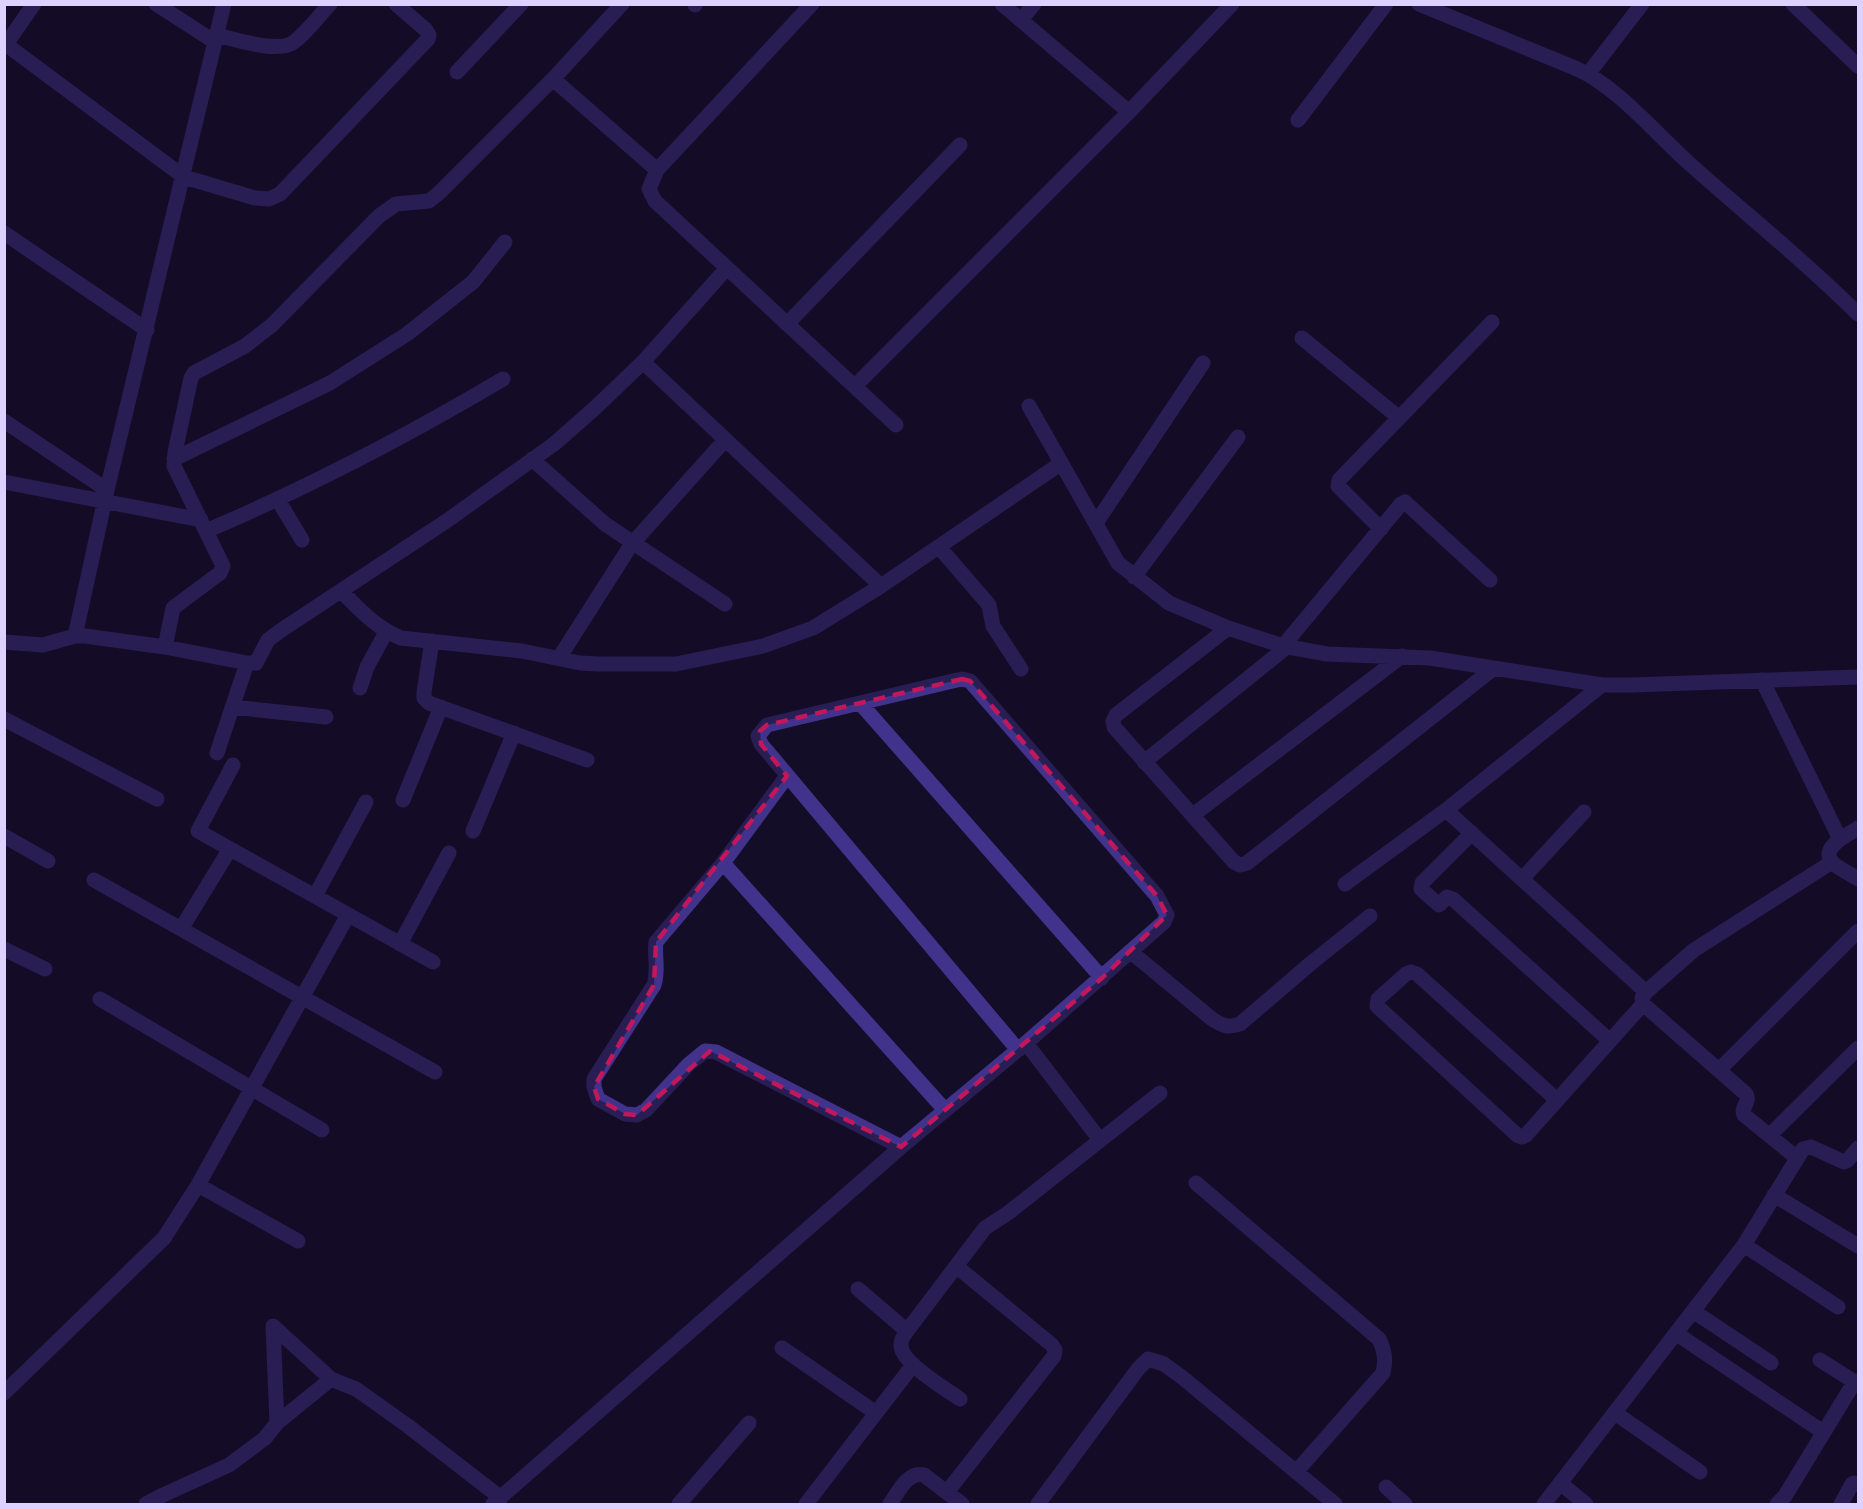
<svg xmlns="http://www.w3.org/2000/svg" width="1863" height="1509" font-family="Jost,sans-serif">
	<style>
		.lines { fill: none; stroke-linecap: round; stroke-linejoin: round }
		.minor { stroke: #41338b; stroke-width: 15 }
		.marked { fill: none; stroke: #c2185b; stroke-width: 4.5; stroke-dasharray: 12 8; stroke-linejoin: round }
	</style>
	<rect width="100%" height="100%" fill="#140d27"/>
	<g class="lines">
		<path class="minor" d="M156,4l59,38
			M695,4v1
			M812,4l-155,166 -8,19 6,12 241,224
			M1002,4l127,108
			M1419,4l156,64c41,17 82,67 116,97 56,50 114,96 167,149
			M1793,4l65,62
			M1021,20l13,-16
			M216,35c18,4 63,19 78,7 13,-10 24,-25 36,-38
			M4,43l180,134 71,21 14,1 11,-5 148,-155 1,-4 -3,-5 -30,-26
			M4,47l30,-43
			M457,72l64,-68
			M1588,74l54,-70
			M553,79l104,91
			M1298,120l88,-116
			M4,233l143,97
			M787,324l173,-179
			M1302,338l96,79
			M643,362l238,224
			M855,386l274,-274 103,-108
			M1029,406l89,157 51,40 59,25 55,18 44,8 103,4 172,27h31l225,-8
			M4,421l103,69
			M174,459l156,-76 77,-49 66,-52 32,-40
			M532,459l73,65 120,80
			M4,482l197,38
			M278,500l24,40
			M1096,523l107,-160
			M1381,529l-43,-43 1,-6 153,-158
			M206,531c103,-44 201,-95 297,-152
			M939,547l50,58 4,21 28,43
			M1134,577l104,-140
			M341,591c19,19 35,37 60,47l121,13 58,12 19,1h77l87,-18 50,-18 68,-42 179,-122
			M1228,628l-112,87 -3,6 1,6 120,135 6,3 7,-2 247,-195
			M75,636l32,-146 117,-486
			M432,641l-8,51v6l5,5 158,57
			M4,642l39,3 32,-9h10l80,11 82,16h9l12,-23 12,-9 168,-111 106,-76 41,-36 48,-46 84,-94
			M1283,646l118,-142 4,-2 85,78
			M165,647l8,-39 47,-35 3,-7 -49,-100 1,-14 16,-74 3,-5 51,-27 27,-21 107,-109 17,-12 33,-3 10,-8 114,-114 69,-75
			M559,658l72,-113 94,-105
			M1762,680l78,159
			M360,688l7,-21 19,-35
			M860,703l242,275
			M232,707l94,10
			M4,719l153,80
			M217,753l30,-90
			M1144,762l144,-116
			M233,765l-35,66 235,131
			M787,776l-64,87 -67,79c-2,15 3,28 -2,43l-60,94v8l4,12 27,15 12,1 9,-5 42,-45 17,-14 11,1 185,95
			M403,800l38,-93
			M1446,810l200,182
			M1193,815l209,-159
			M1858,828c-9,6 -40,20 -25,35 6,6 18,11 25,16
			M473,831l41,-98
			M1472,833l-50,50 -1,6 18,16 8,-8 6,2 157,142
			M4,836l44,25
			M723,863l222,247
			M1522,879l62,-67
			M94,880l341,192
			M1345,884l101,-74 156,-125
			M315,896l51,-94
			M181,929l49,-80
			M400,944l49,-91
			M4,949l41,20
			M1131,952l81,67c11,7 16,9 28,5l70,-60 60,-48
			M100,999l222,131
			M1643,1004l103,90c5,8 -6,14 -2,21l53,43
			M1026,1043l74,97
			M1719,1070l139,-139
			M1557,1100l-140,-126 -6,-2 -5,2 -28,25 -1,7 140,129 5,2 4,-2 117,-131 -1,-6 4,-6 48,-42 138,-88
			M1770,1135l88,-87
			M1196,1183l183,156c6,13 7,21 4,34l-87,99
			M198,1185l100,56
			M1774,1195l84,51
			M1744,1245l94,62
			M858,1289l49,42
			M1693,1311l78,52
			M273,1326l58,53 25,10 52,37 93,72
			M273,1326l4,97
			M1677,1334l146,98
			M782,1348l94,65
			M1820,1360l38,24
			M4,1393l160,-155 34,-53 150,-270
			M960,1399c-14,-10 -61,-37 -59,-55 0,-4 3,-9 6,-13l78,-103 23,-15 152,-120
			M1615,1413l85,59
			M1560,1483l26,21
			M1386,1487l19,17
			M947,1492l107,-136 1,-6 -3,-5 -96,-79
			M146,1504l17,-9 66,-30 36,-27 12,-15 54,-44
			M493,1504l408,-357 125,-104 138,-121 3,-7 -10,-19 -187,-215 -8,-2 -5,1 -190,45 -9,11 3,8 257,306
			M679,1504l70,-81
			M806,1504l107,-139
			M890,1504c8,-11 17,-33 34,-29l38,29
			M1038,1504l100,-135 10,-10 16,5 19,14 152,126
			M1544,1504l200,-259 59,-96 8,-2 33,15 3,-1 11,-13
			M1777,1504l8,-8 70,-115
			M1841,1504l11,-20 2,-1 4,2"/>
	</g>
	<path d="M0 0H1863V1509H0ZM962,679l8,2 187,215 10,19 -65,63 -201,169 -191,-96 -73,64 -12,-1 -27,-15 -4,-12 60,-102 2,-43 131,-166 -26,-32 -1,-13 7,-6z" fill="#140d27" fill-opacity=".55" fill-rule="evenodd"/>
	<path class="marked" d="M962,679l8,2 187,215 10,19 -65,63 -201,169 -191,-96 -73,64 -12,-1 -27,-15 -4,-12 60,-102 2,-43 131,-166 -26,-32 -1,-13 7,-6z"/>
	<rect width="1863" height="1509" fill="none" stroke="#ddd2ff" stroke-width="12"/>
</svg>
